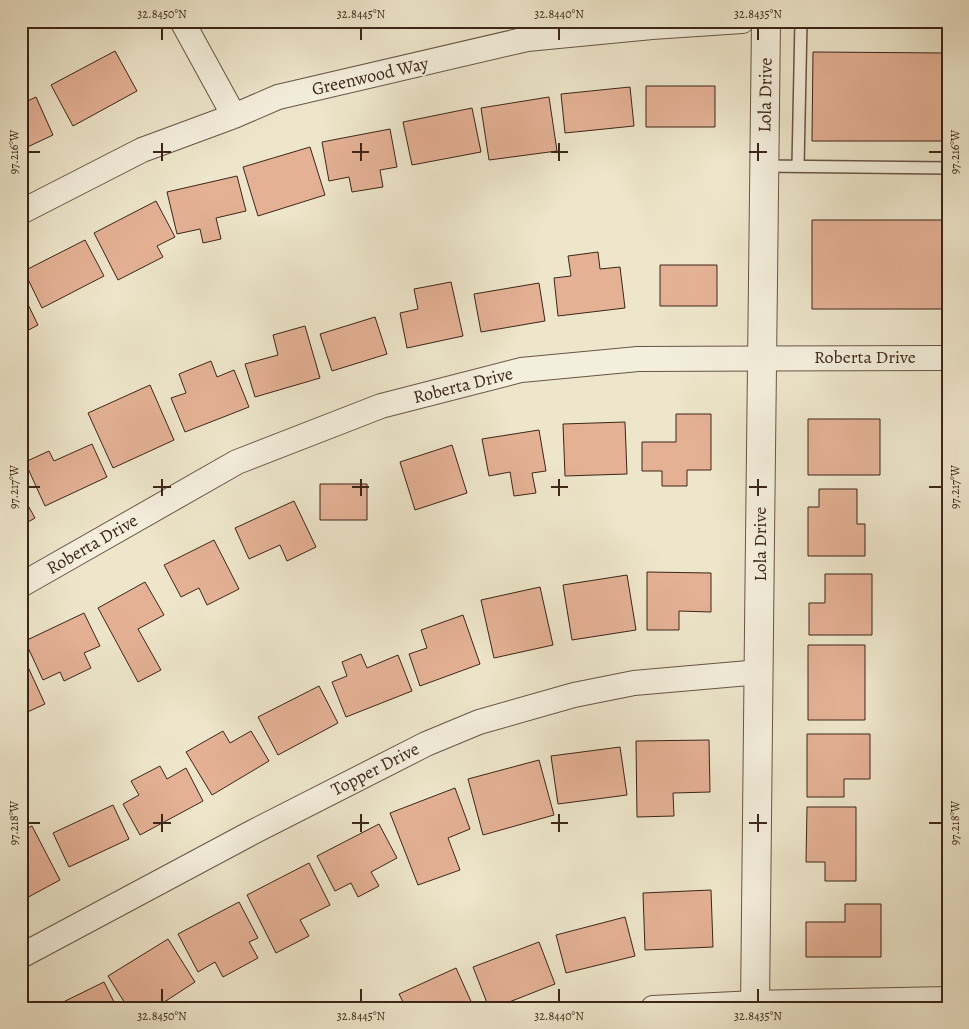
<svg xmlns="http://www.w3.org/2000/svg" width="969" height="1029" font-family="Alegreya,serif">
	<style>
		.building { fill: #e4b195; stroke: #3c2518 }
		.lines { fill: none; stroke-linecap: round; stroke-linejoin: round }
		.service-casing { stroke: #685545; stroke-width: 14 }
		.minor-casing { stroke: #685545; stroke-width: 26 }
		.tertiary-casing { stroke: #685545; stroke-width: 30 }
		.service { stroke: #f4efdd; stroke-width: 11 }
		.minor { stroke: #f4efdd; stroke-width: 24 }
		.tertiary { stroke: #f4efdd; stroke-width: 28 }
		.ticks { fill: none; stroke: #3c2518; stroke-width: 2 }
		.labels { text-anchor: middle; stroke-width: 4.5; stroke-linejoin: round; paint-order: stroke }
		.street-label { font-size: 18px; fill: #3c2518; stroke: #f4efdd }
		.neatline { fill: none; stroke: #3c2518; stroke-width: 2 }
		.ticks-label { font-size: 12px; text-anchor: middle; fill: #3c2518 }
	</style>
	<rect width="100%" height="100%" fill="#eee6cb"/>
	<filter id="stains"><feTurbulence type="fractalNoise" baseFrequency=".004" numOctaves="4"/><feColorMatrix values="0 0 0 0 .2 0 0 0 0 .09 0 0 0 0 .02 0 0 0 .5 -.17"/></filter>
	<radialGradient id="worn" r=".72"><stop offset=".6" stop-color="#630" stop-opacity="0"/><stop offset="1" stop-color="#630" stop-opacity=".3"/></radialGradient>
	<path class="building" d="M115,51l22,40 -64,35 -22,-41z
		M813,52l135,1v88h-136z
		M646,86h69v41h-69z
		M630,87l4,39 -69,7 -4,-39z
		M36,97l17,38 -32,15v-46z
		M549,97l8,54 -68,9 -8,-52z
		M472,108l9,44 -69,13 -9,-43z
		M390,129l7,38 -17,3 3,17 -31,5 -3,-15 -20,4 -7,-39z
		M310,147l15,48 -67,21 -15,-49z
		M237,176l9,35 -30,7 5,21 -18,4 -3,-14 -23,5 -10,-42z
		M156,201l19,36 -18,9 6,11 -45,23 -24,-47z
		M812,220h136v89h-136z
		M85,240l19,36 -62,32 -18,-37z
		M598,252l2,17 20,-2 5,41 -67,8 -4,-38 17,-2 -3,-20z
		M660,265h57v41h-57z
		M451,282l12,54 -56,12 -7,-35 18,-4 -4,-20z
		M539,283l6,38 -64,11 -7,-38z
		M21,290l17,35 -17,9z
		M375,317l12,37 -55,17 -12,-37z
		M305,326l15,52 -65,19 -10,-33 33,-9 -5,-20z
		M211,361l6,16 17,-7 15,37 -64,25 -14,-34 15,-5 -7,-19z
		M150,385l24,55 -61,28 -25,-55z
		M676,414h35v56h-24v16h-25v-15h-20v-29h34z
		M808,419h72v56h-72z
		M625,422l2,52 -62,2 -2,-52z
		M539,430l7,41 -14,2 4,20 -22,3 -4,-24 -21,4 -7,-37z
		M92,444l15,33 -62,29 -20,-44 24,-11 5,10z
		M452,445l15,48 -52,17 -15,-48z
		M320,484h47v36h-47z
		M819,489h38v35h8v32h-57v-49h11z
		M21,493l14,25 -14,8z
		M294,501l22,46 -29,14 -7,-16 -31,14 -14,-31z
		M214,540l25,49 -32,16 -8,-17 -18,9 -17,-32z
		M647,572l64,1v39l-32,-1v19h-32z
		M825,574h47v61h-63v-32h16z
		M627,575l9,55 -64,10 -9,-55z
		M145,582l19,33 -26,14 23,41 -23,12 -40,-74z
		M540,587l13,58 -59,13 -13,-58z
		M84,613l16,33 -16,7 7,15 -27,13 -4,-9 -17,8 -18,-39z
		M463,615l17,49 -60,22 -11,-32 18,-6 -6,-18z
		M808,645h57v75h-57z
		M361,654l6,14 31,-13 14,36 -66,26 -14,-35 15,-6 -5,-14z
		M28,667l17,37 -24,11v-45z
		M319,686l19,37 -60,32 -20,-38z
		M223,731l7,12 21,-12 18,30 -57,34 -26,-43z
		M807,734h63v45h-26v18h-37z
		M709,740l1,52 -37,1 1,23 -37,1 -1,-76z
		M620,747l7,48 -69,9 -7,-48z
		M539,760l15,55 -71,20 -15,-56z
		M160,766l7,13 19,-11 17,33 -63,34 -17,-31 16,-9 -8,-14z
		M455,788l15,41 -22,9 12,32 -42,15 -28,-72z
		M113,805l16,34 -60,28 -16,-34z
		M807,807h49v74h-31v-19h-19z
		M379,824l18,34 -26,14 8,14 -21,11 -7,-14 -16,8 -18,-35z
		M32,826l28,54 -39,21v-70z
		M309,863l21,42 -30,15 9,16 -33,17 -29,-58z
		M711,890l2,57 -68,3 -2,-57z
		M239,902l19,36 -9,4 9,16 -35,19 -8,-15 -17,10 -20,-38z
		M845,904h36v53h-75v-35h39z
		M625,917l10,39 -69,17 -10,-38z
		M168,939l27,43 -40,26h-27l-20,-32z
		M539,942l16,42 -61,24h-5l-16,-41z
		M456,968l18,40h-68l-7,-14z
		M104,982l13,26h-66z"/>
	<g class="lines">
		<g class="service-casing">
			<path id="service" d="M763,166l185,2
				M798,166l3,-145"/>
		</g>
		<g class="minor-casing">
			<path id="minor" d="M182,21l52,95
				M21,212l121,-62 92,-34 44,-19 249,-58 125,-12 90,-6
				M21,585l216,-123 144,-56 140,-36 117,-11 310,-1
				M21,956l232,-124 173,-88 53,-22 95,-27 60,-12 126,-11
				M653,1008l103,-5 192,-4"/>
		</g>
		<g class="tertiary-casing">
			<path id="tertiary" d="M755,1008c5,-329 5,-658 11,-987"/>
		</g>
		<use href="#service" class="service"/>
		<use href="#minor" class="minor"/>
		<use href="#tertiary" class="tertiary"/>
	</g>
	<path class="ticks" d="M162,28v12M361,28v12M559,28v12M758,28v12M162,143v18M361,143v18M559,143v18M758,143v18M28,152h12M153,152h18M352,152h17M551,152h17M749,152h18M929,152h13M162,479v17M361,479v17M559,479v17M758,479v17M28,487h12M153,487h18M352,487h17M551,487h17M749,487h18M929,487h13M162,814v18M361,814v18M559,814v18M758,814v18M28,823h12M153,823h18M352,823h17M551,823h17M749,823h18M929,823h13M162,989v13M361,989v13M559,989v13M758,989v13"/>
	<g class="labels">
		<g class="street-label">
			<text transform="translate(370 76) rotate(-13)" y="6">Greenwood Way</text>
			<text transform="translate(765 95) rotate(-89)" y="6">Lola Drive</text>
			<text x="865" y="363">Roberta Drive</text>
			<text transform="translate(463 385) rotate(-14)" y="6">Roberta Drive</text>
			<text transform="translate(92 544) rotate(-30)" y="6">Roberta Drive</text>
			<text transform="translate(760 544) rotate(-90)" y="6">Lola Drive</text>
			<text transform="translate(375 769) rotate(-27)" y="6">Topper Drive</text>
		</g>
	</g>
	<rect width="969" height="1029" fill="none" stroke="#eee6cb" stroke-width="55"/>
	<rect x="28" y="28" width="914" height="974" class="neatline"/>
	<g class="ticks-label">
		<text x="162" y="18">32.8450°N</text>
		<text x="361" y="18">32.8445°N</text>
		<text x="559" y="18">32.8440°N</text>
		<text x="758" y="18">32.8435°N</text>
		<text transform="translate(955 152) rotate(-90)" y="4">97.216°W</text>
		<text transform="translate(14 152) rotate(-90)" y="4">97.216°W</text>
		<text transform="translate(955 487) rotate(-90)" y="4">97.217°W</text>
		<text transform="translate(14 487) rotate(-90)" y="4">97.217°W</text>
		<text transform="translate(955 823) rotate(-90)" y="4">97.218°W</text>
		<text transform="translate(14 823) rotate(-90)" y="4">97.218°W</text>
		<text x="162" y="1020">32.8450°N</text>
		<text x="361" y="1020">32.8445°N</text>
		<text x="559" y="1020">32.8440°N</text>
		<text x="758" y="1020">32.8435°N</text>
	</g>
	<rect width="100%" height="100%" filter="url(#stains)"/>
	<rect width="100%" height="100%" fill="url(#worn)"/>
</svg>
